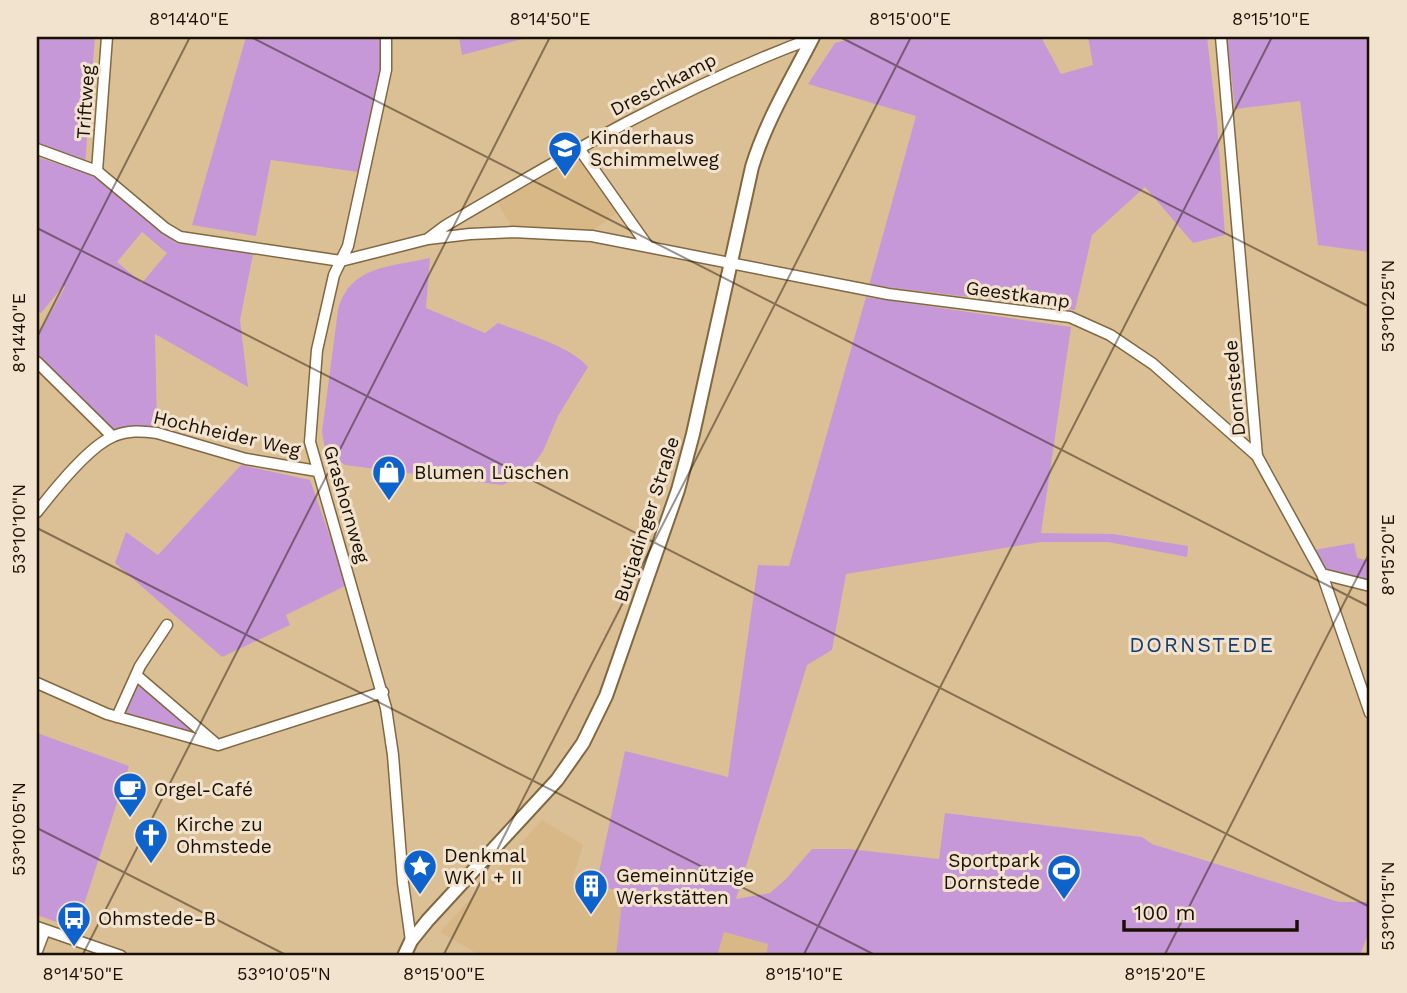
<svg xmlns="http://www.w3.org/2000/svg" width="1407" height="993" font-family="'Work Sans',sans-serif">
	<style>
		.built { fill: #d8b886 }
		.green { fill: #c798d7; fill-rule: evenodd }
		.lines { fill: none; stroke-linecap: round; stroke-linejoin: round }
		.minor-casing { stroke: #826840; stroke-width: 13 }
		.tertiary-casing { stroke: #826840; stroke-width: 16 }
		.minor { stroke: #fff; stroke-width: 10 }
		.tertiary { stroke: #fff; stroke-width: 12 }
		.ticks { fill: none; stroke: #1a1002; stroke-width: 2; stroke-opacity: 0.45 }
		.labels { text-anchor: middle; stroke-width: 6; stroke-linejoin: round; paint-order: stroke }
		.street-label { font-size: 19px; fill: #1a1002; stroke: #f1e3cd }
		.poi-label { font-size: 19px; fill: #1a1002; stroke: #f1e3cd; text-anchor: start }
		.neighbourhood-label { font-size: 21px; letter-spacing: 2px; fill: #163b70; stroke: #f1e3cd }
		.neatline { fill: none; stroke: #1a1002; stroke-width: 2.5 }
		.ticks-label { font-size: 18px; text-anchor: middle; fill: #1a1002 }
	</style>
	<rect width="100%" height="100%" fill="#dcc095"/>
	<path class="built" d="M576,154l42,58 -26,19 -80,-4 -15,-25z
		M542,820l41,25 -11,36 51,10 -7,65h-135l-41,-24z
		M724,932l44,12 -2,12h-49z"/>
	<path class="green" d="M37,37h58l-10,127 -48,-17z
		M246,37h135v34l-22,101 -88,-12 -15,76 -64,-11z
		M459,37h71l-68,18z
		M857,37h184l20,37 32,-9 -5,-28h119l10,85 8,113 -32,8 -48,-56 -53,48 -17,75 -206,-25 47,-169 -108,-32 27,-41z
		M1227,37h143v215l-52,-7 -18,-144 -65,8z
		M37,157l58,19 81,67 77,11 -13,66 8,67 -93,-53 2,92 -31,2 -14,3 -75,-75v-18l28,-51 -2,-1 -22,27 -4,-2zM142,232l25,21 -25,30 -25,-21z
		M430,258l-4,50 59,25 13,-10c27,11 72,23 90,44l-30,49 -15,35 -16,23 -25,11 -157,-20 -20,-16 -3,-17 16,-122c12,-45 53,-43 92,-52z
		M866,297l205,30 -30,206 72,1 75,12 -1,11 -79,-15h-67l-195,32 -14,76 -25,15 -71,234 34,-6 15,-13 27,-31h37l90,10 6,-46 197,24 10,7 187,58h28c8,19 -1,36 -7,54h-594l2,-12 -44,-12 -7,24h-101l7,-65 -27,-5 29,-135 103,26 30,-212 31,1z
		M241,465l69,15 37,105 -61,30 4,10 -68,32 -107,-94 11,-31 32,23z
		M1354,543l3,15 13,3v21l-45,-10 -11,-22z
		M138,683l62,52 -76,-21z
		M37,733l92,33 -53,163 -39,-14z"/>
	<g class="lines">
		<g class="minor-casing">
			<path id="minor" d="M386,37v33l-38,176 -14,29 -17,75 -7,92 76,266 7,47 10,128 8,58
				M1221,37l36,419 65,118 48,139
				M578,147l69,98
				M37,149l60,22 68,57 15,9 161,24 87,-22 42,-5 43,-2 79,4 296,58 182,23 40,18 43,29 104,92
				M97,171l10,-134
				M429,238l16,-12c119,-70 237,-140 368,-188
				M37,362l75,74
				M37,512c17,-22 52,-66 77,-76 14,-6 28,-5 43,-3l89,26 71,12
				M1322,574l48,12
				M136,675l78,67
				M37,683l70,31 111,31 165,-53
				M117,717l23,-51 27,-41
				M37,927l84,29
				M37,951l8,-21"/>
		</g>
		<g class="tertiary-casing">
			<path id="tertiary" d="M404,956l7,-15 17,-21 129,-140 26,-37 23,-47 72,-206 15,-56 59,-267c14,-46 39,-87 61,-130"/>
		</g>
		<use href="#minor" class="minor"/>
		<use href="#tertiary" class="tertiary"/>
	</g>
	<path class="ticks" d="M251,37l1119,570M840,37l530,270M37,228l1333,679M37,337l153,-300M37,528l840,428M37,828l251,128M82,956l468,-919M443,956l468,-919M803,956l469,-919M1164,956l206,-404"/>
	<defs>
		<g id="school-pin" transform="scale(1.75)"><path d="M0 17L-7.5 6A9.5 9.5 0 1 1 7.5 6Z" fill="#0d62cb" stroke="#f1e3cd"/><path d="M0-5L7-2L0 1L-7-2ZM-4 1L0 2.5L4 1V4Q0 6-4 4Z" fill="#fff"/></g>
		<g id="shop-pin" transform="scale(1.75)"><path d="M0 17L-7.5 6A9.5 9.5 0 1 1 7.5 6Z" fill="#0d62cb" stroke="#f1e3cd"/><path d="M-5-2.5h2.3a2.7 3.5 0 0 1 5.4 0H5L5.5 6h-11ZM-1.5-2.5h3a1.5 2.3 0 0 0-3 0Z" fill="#fff"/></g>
		<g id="cafe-pin" transform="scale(1.75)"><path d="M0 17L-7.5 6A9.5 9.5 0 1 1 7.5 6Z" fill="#0d62cb" stroke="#f1e3cd"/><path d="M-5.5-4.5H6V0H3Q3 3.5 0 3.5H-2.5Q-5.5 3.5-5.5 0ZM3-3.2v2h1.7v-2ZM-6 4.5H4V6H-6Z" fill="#fff"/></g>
		<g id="church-pin" transform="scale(1.75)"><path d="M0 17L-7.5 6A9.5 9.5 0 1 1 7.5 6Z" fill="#0d62cb" stroke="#f1e3cd"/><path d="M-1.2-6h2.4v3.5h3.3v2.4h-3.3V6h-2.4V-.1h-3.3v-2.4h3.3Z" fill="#fff"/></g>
		<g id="sight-pin" transform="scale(1.75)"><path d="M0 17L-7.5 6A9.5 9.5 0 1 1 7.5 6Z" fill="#0d62cb" stroke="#f1e3cd"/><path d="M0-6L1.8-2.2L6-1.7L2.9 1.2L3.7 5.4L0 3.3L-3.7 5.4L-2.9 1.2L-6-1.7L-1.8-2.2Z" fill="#fff"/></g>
		<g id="stadium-pin" transform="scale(1.75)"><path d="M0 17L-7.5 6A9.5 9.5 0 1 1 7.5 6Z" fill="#0d62cb" stroke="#f1e3cd"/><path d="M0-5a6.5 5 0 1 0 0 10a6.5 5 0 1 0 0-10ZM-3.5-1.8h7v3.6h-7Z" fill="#fff"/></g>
		<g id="building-pin" transform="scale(1.75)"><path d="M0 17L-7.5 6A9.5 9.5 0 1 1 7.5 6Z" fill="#0d62cb" stroke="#f1e3cd"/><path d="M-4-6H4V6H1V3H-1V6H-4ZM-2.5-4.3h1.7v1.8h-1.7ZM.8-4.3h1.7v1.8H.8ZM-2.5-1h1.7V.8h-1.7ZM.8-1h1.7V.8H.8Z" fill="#fff"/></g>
		<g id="bus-pin" transform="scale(1.75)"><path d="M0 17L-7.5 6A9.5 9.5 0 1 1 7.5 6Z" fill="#0d62cb" stroke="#f1e3cd"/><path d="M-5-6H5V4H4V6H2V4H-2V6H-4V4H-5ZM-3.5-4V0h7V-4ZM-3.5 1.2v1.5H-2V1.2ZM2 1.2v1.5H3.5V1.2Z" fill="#fff"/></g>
	</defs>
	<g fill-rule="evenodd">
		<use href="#school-pin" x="565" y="148"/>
		<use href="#shop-pin" x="389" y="472"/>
		<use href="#cafe-pin" x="130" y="789"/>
		<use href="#church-pin" x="151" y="835"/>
		<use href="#sight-pin" x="420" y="866"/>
		<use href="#stadium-pin" x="1064" y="871"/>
		<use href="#building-pin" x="591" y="886"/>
		<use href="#bus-pin" x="74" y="918"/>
	</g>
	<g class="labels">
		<g class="street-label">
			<text transform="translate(663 84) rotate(-27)" y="7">Dreschkamp</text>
			<text transform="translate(85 102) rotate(-86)" y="7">Triftweg</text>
			<text transform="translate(1018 294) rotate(8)" y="7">Geestkamp</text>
			<text transform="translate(1234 388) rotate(-95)" y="7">Dornstede</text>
			<text transform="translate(227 433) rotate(13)" y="7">Hochheider Weg</text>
			<text transform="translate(347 504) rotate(74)" y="7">Grashornweg</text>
			<text transform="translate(646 519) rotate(-72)" y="7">Butjadinger Straße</text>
		</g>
		<g class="poi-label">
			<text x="590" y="144">Kinderhaus<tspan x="590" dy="22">Schimmelweg</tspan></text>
			<text x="414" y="479">Blumen Lüschen</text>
			<text x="154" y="796">Orgel-Café</text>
			<text x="176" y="831">Kirche zu<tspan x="176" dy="22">Ohmstede</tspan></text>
			<text x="444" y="862">Denkmal<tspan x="444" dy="22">WK I + II</tspan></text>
			<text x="1040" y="867" text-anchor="end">Sportpark<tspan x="1040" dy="22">Dornstede</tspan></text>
			<text x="616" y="882">Gemeinnützige<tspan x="616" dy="22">Werkstätten</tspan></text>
			<text x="98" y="925">Ohmstede-B</text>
		</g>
		<g class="neighbourhood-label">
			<text x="1202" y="652">DORNSTEDE</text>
		</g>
	</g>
	<rect width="1407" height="993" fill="none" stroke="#f1e3cd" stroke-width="77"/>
	<path d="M1124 920v10h173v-10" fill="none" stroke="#1a1002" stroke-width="3.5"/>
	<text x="1134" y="920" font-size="21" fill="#1a1002" stroke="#f1e3cd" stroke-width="5" paint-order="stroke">100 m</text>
	<rect x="38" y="38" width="1330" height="916" class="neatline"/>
	<g class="ticks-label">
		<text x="189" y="25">8°14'40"E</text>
		<text x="550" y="25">8°14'50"E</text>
		<text x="910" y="25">8°15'00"E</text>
		<text x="1271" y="25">8°15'10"E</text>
		<text transform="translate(1388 306) rotate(-90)" y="6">53°10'25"N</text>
		<text transform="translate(19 333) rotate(-90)" y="6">8°14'40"E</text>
		<text transform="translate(19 529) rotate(-90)" y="6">53°10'10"N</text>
		<text transform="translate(1388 555) rotate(-90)" y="6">8°15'20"E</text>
		<text transform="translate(19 829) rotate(-90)" y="6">53°10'05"N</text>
		<text transform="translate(1388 906) rotate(-90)" y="6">53°10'15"N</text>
		<text x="83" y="980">8°14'50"E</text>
		<text x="284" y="980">53°10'05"N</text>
		<text x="444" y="980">8°15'00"E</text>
		<text x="804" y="980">8°15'10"E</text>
		<text x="1165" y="980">8°15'20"E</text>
	</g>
</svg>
